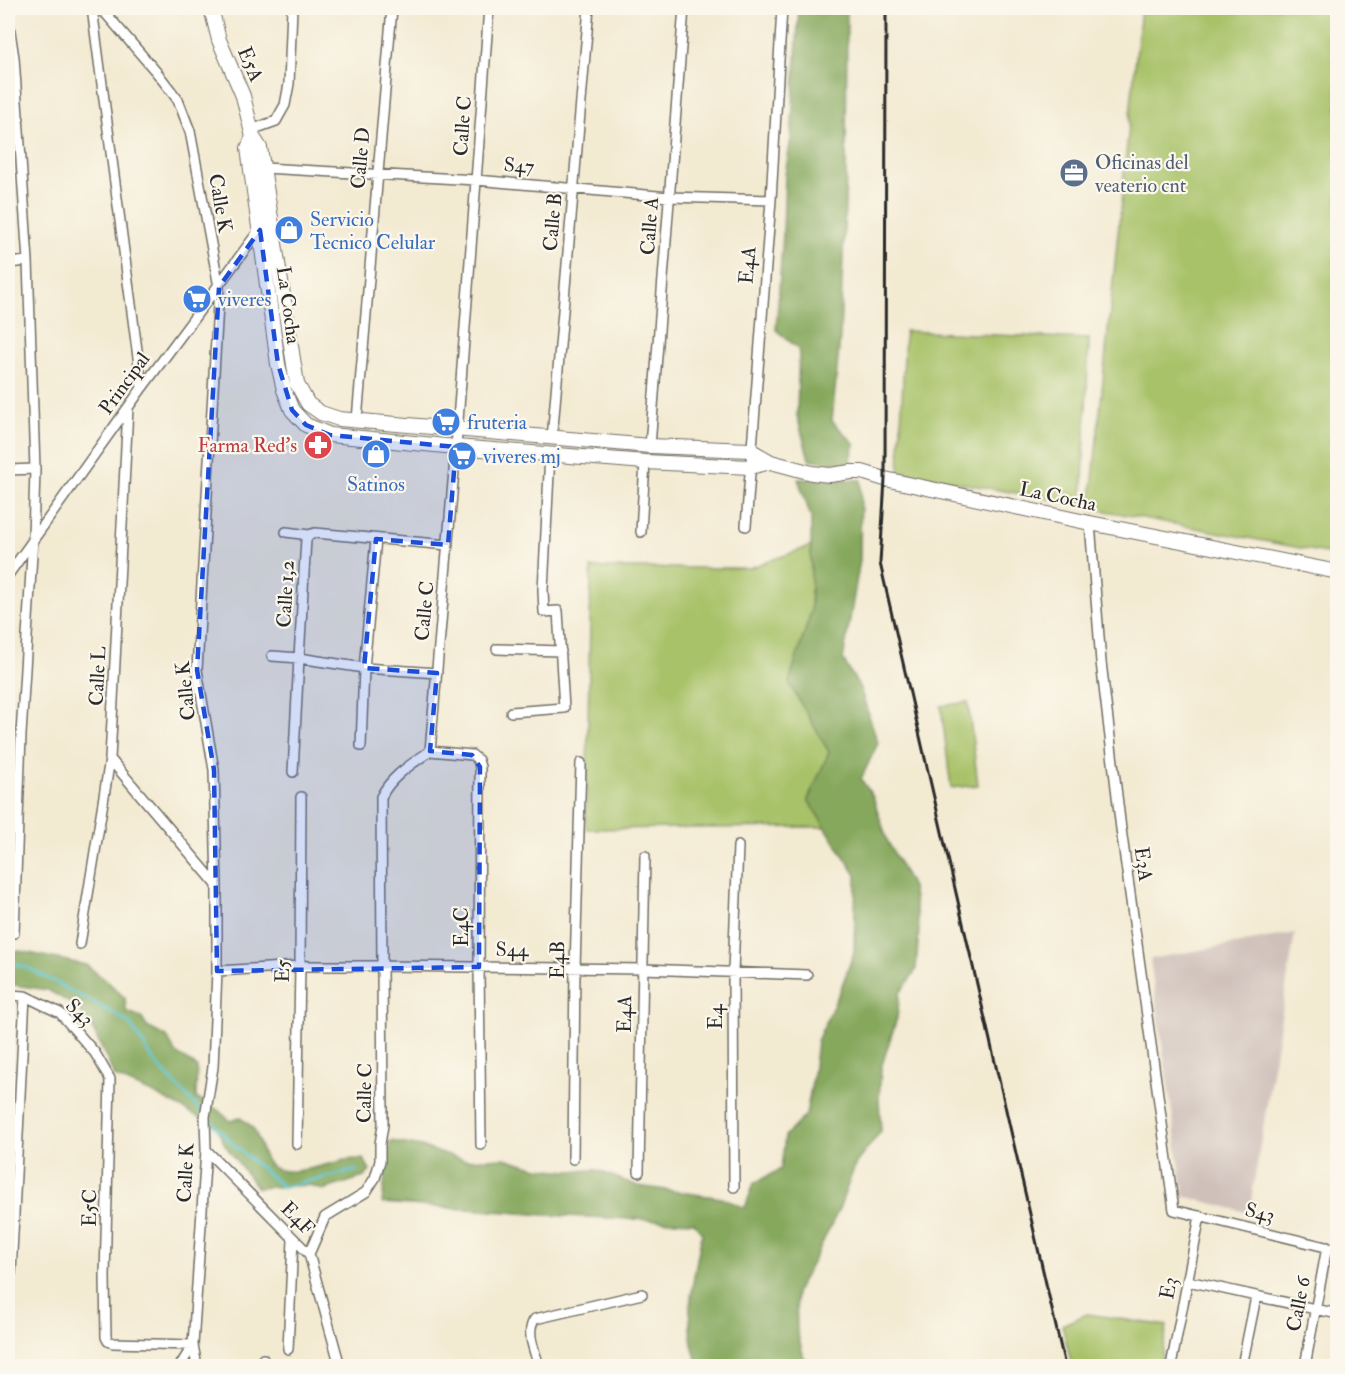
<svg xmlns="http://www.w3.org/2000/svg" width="1345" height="1374" font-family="'IM FELL Double Pica',serif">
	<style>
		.industrial { fill: #cfc0ba }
		.green { fill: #a8c269; stroke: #6a764a; stroke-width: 1.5 }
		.forest { fill: #86a85d; stroke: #586a44; stroke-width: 1.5 }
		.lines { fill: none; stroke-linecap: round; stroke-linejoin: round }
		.stream { stroke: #54c2c9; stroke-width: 3 }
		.street-casing { stroke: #716e65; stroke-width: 12 }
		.secondary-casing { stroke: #716e65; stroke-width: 16 }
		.street { stroke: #fff; stroke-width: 9 }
		.secondary { stroke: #fff; stroke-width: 14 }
		.rail { stroke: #2b2b2b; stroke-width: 3 }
		.marked { fill: #1d4ed8; fill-opacity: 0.2; stroke: #1d4ed8; stroke-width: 4.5; stroke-dasharray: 12 8; stroke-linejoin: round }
		.labels { text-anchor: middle; stroke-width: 4.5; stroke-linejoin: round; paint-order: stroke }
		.street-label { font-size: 20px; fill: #2b2b2b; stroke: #fbf7ec }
		.service-label { font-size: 20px; fill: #4e5e75; stroke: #fbf7ec; text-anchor: start }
		.shop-label { font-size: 20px; fill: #366cbe; stroke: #fbf7ec; text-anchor: start }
		.health-label { font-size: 20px; fill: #be3a42; stroke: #fbf7ec; text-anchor: end }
	</style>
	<rect width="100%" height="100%" fill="#fbf7ec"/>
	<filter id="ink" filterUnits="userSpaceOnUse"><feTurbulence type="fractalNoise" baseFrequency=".0167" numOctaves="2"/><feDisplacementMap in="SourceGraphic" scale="12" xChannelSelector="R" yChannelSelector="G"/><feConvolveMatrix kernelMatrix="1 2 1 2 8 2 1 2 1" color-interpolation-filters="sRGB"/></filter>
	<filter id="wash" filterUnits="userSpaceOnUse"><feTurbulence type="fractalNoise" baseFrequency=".008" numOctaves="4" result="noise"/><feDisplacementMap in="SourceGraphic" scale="24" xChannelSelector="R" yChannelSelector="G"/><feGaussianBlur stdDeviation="1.35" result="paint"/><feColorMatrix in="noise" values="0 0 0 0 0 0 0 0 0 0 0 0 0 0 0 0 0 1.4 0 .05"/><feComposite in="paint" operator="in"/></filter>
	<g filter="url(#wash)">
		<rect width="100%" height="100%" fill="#f3ead2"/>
		<path class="industrial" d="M1295,933l-46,280 -65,-17 -34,-237z"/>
		<path class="green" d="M1141,8h196l1,469 -6,77 -242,-46z
			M905,331l184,8 -7,166 -183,-33z
			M811,546v66l-22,71 41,69 -22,47 17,28 -239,2 5,-261h158z
			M968,702l10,83 -27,3 -10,-82z
			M1087,1314l80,12 -7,40h-88l-10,-41z"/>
		<path class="forest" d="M799,8h48l-1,169 -6,160 -8,84 23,23 -6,22 -40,-7 -12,-43 2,-67 -23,-19 7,-97 2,-58 6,-37z
			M798,479l63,1 -1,80 -17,100 17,28 18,55 -17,36 12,18 14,43 25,47 7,42 -3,41 -16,23 -3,25 -16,50 -2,32 2,31 -25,32 -17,46 -21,43 -22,40 1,39 9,35h-107c-2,-7 -6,-14 -7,-22 -7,-36 4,-75 10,-111l-8,-11 -148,-7 -164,-12 4,-36 5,-26 30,6 44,13 39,-2 34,10 29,3 30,-1 41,16 84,12 23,10 9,-25 27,-14 4,-33 21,-21 6,-33 5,-41 23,-50 14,-39 2,-77 -48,-75 21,-48 -40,-69 22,-71v-95z
			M8,951h12l66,14 21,16 18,17 1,13 15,6 6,10 20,10 9,16 21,14 -1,31 22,12 12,11 10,-3c5,3 11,7 14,12 6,10 7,25 15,34 16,17 58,-1 77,-4 6,-1 12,-1 18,-1l6,12 -6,6 -41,13 -14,-5 -52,3 -32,-43 -9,-19 -57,-30 -44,-19 -22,-47 -16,-23 -29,-17 -40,-6z"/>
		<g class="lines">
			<path class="stream" d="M8,962l20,6 89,47 13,9 26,40 47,49
				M208,1118l25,26 50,43 74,-17"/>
		</g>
	</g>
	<g filter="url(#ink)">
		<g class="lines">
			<g class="street-casing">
				<path id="street" d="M92,8l50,380
					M101,8l57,66 20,26 12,31 29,156 -22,383 17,100 3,115v86l-4,96 -8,50 1,33 -13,195 4,21
					M8,18l6,40 14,203 7,208 -2,69 -12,197 -7,198
					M8,106l11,13
					M251,130l25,-9 9,-16 4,-21 3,-76
					M264,168l212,12 193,17 102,3
					M8,263l20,-2
					M357,420l35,-412
					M552,439l37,-431
					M650,446l34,-438
					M8,470l27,-1
					M1090,523l11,139 20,167 53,381 164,40
					M746,526l25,-326 11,-192
					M286,532l23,3
					M641,532l4,-70
					M8,575l134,-187 119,-160
					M497,649l64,2
					M272,656l27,2 -6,114
					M437,673l-73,-5 -65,-10 7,-119 3,-4 6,-2 133,12
					M511,712l53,-4 -6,-97 -14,1 -1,-22 7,-136
					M361,746l3,-78 12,-129
					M430,751l42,4 6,5 2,7 -1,200 2,178
					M110,759l107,126
					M80,944l30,-185 18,-351
					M217,971l83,-5h82l261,3 164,6
					M8,995l17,1 35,17 35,40 15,26 -5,198 1,60 2,4 5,2 80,2
					M297,1144l3,-178 1,-169
					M206,1150l103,104 31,112
					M573,1159l2,-191 6,-205
					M639,1172l6,-316
					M734,1187l-1,-215 5,-126
					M309,1254l16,-37 41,-25 9,-14 5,-17v-17l3,-19 -2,-328c10,-21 31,-33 49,-46l26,-304 33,-439
					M11,1273l14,-277
					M1188,1281l150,33
					M288,1349l5,-109
					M263,1359l1,7
					M180,1366l13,-21
					M539,1366c-4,-14 -14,-35 -4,-47l107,-25
					M1171,1366l29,-150
					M1242,1366l14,-69
					M1305,1366l22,-119"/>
			</g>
			<g class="secondary-casing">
				<path id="secondary" d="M211,8l8,32 24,56 10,41 7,11 37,236 11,20 13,9 18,6 311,27 100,4 21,12 41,11 18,2 21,-3h11l23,7 205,44 248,49
					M253,137l-5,11 30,216 6,26 8,20 14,15 24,10 126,12 189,15 105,5 21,-5"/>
			</g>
			<use href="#street" class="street"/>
			<use href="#secondary" class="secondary"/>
			<path class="rail" d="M886,8l-1,471 -5,84 185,803"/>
		</g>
	</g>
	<path class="marked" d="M260,230l18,134 14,46 14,15 24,10 126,12 -8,98 -72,-6 -12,129 73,5 -7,78 42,4 8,12 -1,200 -262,4 -3,-201 -17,-100 22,-383z"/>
	<defs>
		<g id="office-disc" transform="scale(1.5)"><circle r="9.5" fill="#5c6f8a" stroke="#fbf7ec"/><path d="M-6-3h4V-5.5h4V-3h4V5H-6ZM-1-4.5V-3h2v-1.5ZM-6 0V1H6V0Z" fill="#fff"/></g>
		<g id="shop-disc" transform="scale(1.5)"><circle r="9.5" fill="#3f7fe0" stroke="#fbf7ec"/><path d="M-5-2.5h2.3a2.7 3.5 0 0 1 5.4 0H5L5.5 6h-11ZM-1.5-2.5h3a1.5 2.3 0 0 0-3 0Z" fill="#fff"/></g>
		<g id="supermarket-disc" transform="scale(1.5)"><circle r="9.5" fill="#3f7fe0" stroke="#fbf7ec"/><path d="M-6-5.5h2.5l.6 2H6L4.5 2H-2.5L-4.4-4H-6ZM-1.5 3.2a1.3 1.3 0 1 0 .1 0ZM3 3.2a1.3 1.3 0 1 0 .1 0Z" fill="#fff"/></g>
		<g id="pharmacy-disc" transform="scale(1.5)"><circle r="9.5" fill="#e0444e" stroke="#fbf7ec"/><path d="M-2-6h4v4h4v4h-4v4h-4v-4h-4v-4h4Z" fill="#fff"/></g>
	</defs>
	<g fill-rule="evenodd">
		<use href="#office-disc" x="1074" y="173"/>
		<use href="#shop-disc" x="289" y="230"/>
		<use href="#supermarket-disc" x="197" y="299"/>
		<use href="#supermarket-disc" x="446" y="422"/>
		<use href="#pharmacy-disc" x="318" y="445"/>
		<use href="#shop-disc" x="376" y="454"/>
		<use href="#supermarket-disc" x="462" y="456"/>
	</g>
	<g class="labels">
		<g class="street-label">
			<text transform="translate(251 64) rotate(67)" y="7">E5A</text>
			<text transform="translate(462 126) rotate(-86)" y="7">Calle C</text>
			<text transform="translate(360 158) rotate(-85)" y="7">Calle D</text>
			<text transform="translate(519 165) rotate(5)" y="7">S47</text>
			<text transform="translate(221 203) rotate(80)" y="7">Calle K</text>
			<text transform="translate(552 222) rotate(-85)" y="7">Calle B</text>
			<text transform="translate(649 226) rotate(-86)" y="7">Calle A</text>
			<text transform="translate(747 265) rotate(-85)" y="7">E4A</text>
			<text transform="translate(289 305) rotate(82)" y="7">La Cocha</text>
			<text transform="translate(124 383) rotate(-54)" y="7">Principal</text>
			<text transform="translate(1058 496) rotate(12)" y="7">La Cocha</text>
			<text transform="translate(285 594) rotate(-87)" y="7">Calle 1,2</text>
			<text transform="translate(424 611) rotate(-85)" y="7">Calle C</text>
			<text transform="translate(97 676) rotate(-87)" y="7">Calle L</text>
			<text transform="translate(185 691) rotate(-96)" y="7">Calle K</text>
			<text transform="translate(1144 864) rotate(82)" y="7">E3A</text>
			<text transform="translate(461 927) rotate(-90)" y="7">E4C</text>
			<text transform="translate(512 949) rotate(1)" y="7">S44</text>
			<text transform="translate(557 960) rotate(-89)" y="7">E4B</text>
			<text transform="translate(282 971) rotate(-89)" y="7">E5</text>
			<text transform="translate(80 1012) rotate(44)" y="7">S43</text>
			<text transform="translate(624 1014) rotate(-89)" y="7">E4A</text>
			<text transform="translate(715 1017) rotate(-90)" y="7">E4</text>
			<text transform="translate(364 1093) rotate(-89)" y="7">Calle C</text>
			<text transform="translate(185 1173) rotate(-87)" y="7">Calle K</text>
			<text transform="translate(89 1208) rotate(-89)" y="7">E5C</text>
			<text transform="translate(1260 1212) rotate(14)" y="7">S43</text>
			<text transform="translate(298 1218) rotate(45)" y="7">E4F</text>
			<text transform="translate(1168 1288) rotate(-79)" y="7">E3</text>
			<text transform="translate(1298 1304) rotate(-79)" y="7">Calle 6</text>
		</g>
		<g class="service-label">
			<text x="1095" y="169">Oficinas del<tspan x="1095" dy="23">veaterio cnt</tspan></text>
		</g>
		<g class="shop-label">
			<text x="310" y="226">Servicio<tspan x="310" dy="23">Tecnico Celular</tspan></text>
			<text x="218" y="306">viveres</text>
			<text x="467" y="429">fruteria</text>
			<text x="483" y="463">viveres mj</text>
			<text x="376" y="491" text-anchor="middle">Satinos</text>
		</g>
		<g class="health-label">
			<text x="297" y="452">Farma Red's</text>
		</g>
	</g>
	<rect width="1345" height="1374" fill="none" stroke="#fbf7ec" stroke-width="30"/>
</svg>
